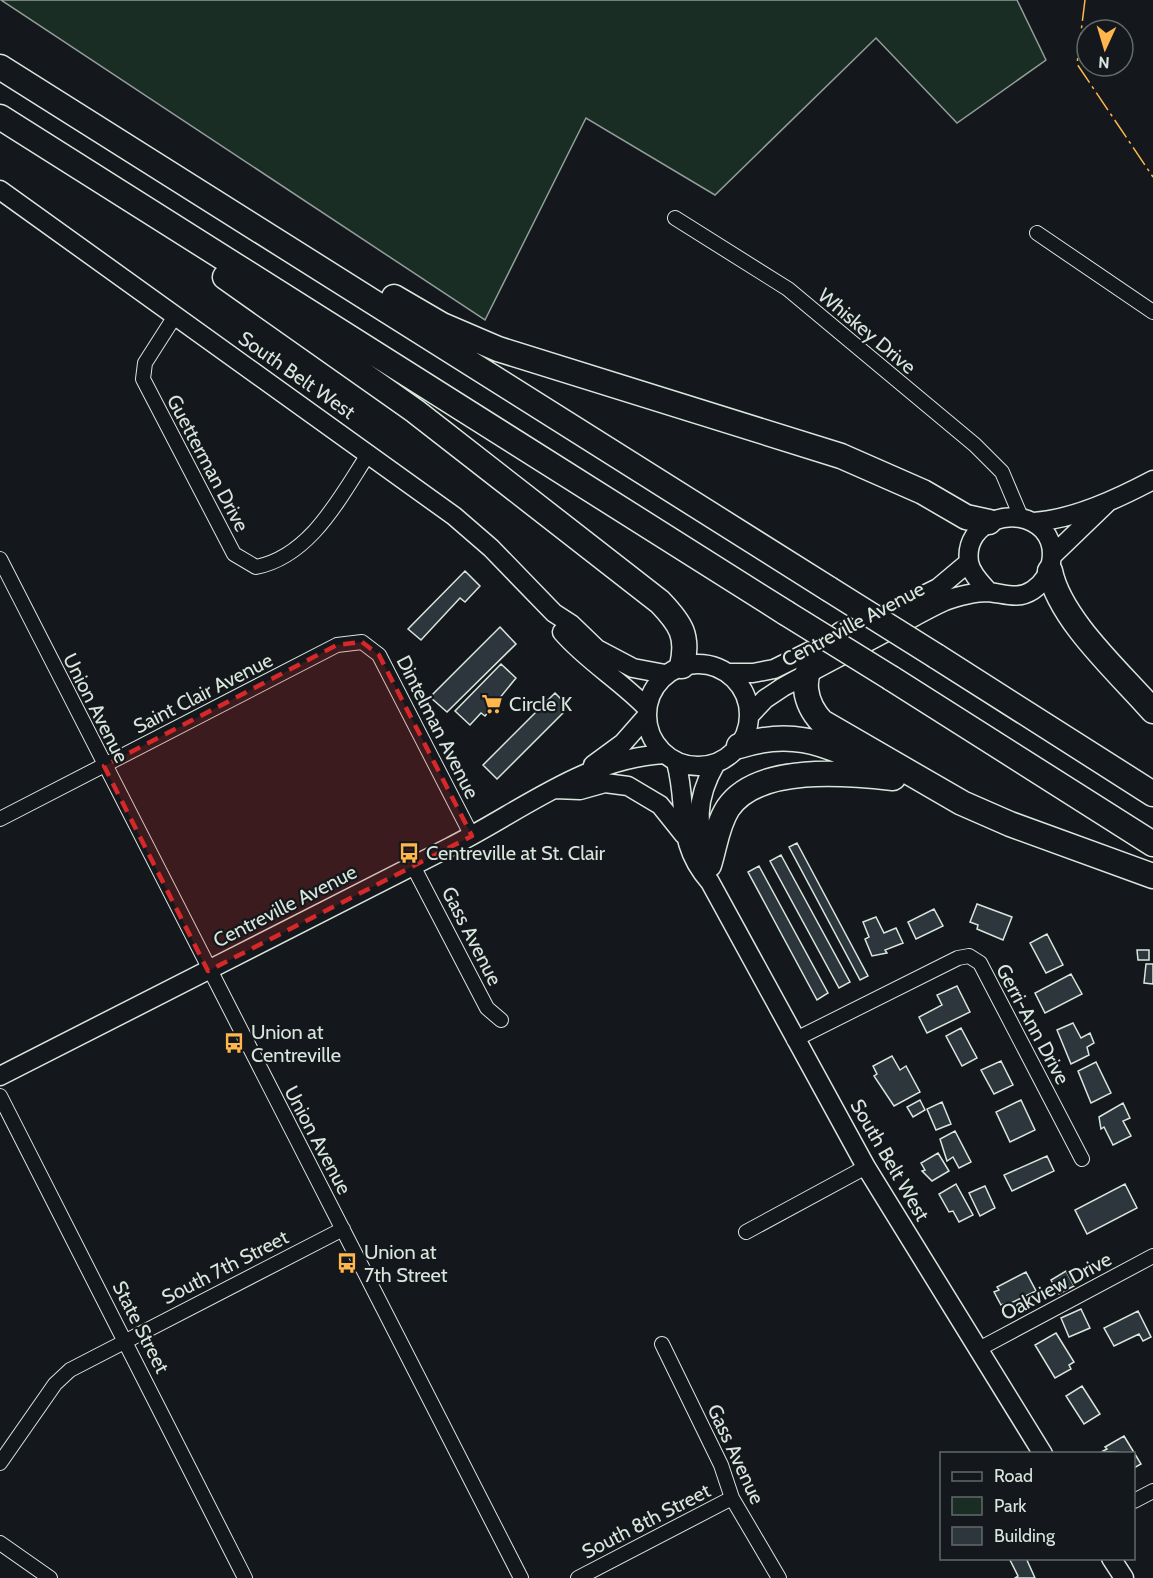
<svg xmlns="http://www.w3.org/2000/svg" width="1153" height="1578" font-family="Cabin,sans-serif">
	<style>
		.green { fill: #1a2d24; stroke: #939e99; stroke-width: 1.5 }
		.building { fill: #2c363c; stroke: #d8e6dc; stroke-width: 1.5 }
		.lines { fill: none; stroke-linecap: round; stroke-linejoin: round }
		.street-casing { stroke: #d8e6dc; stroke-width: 16 }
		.secondary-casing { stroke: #d8e6dc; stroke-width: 21 }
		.highway-casing { stroke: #d8e6dc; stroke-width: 27 }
		.street { stroke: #14181c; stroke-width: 14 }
		.secondary { stroke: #14181c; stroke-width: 18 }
		.highway { stroke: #14181c; stroke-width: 24 }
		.highway-bridge-casing { stroke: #d8e6dc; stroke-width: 27; stroke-linecap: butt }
		.highway-bridge { stroke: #14181c; stroke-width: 24 }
		.power { stroke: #ffb74d; stroke-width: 1.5; stroke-dasharray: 21 4.5 3 4.5; stroke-linecap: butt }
		.marked { fill: #d62828; fill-opacity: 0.2; stroke: #d62828; stroke-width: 4.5; stroke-dasharray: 12 8; stroke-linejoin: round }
		.labels { text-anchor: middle; stroke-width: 4.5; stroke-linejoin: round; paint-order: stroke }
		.street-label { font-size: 20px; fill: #d8e6dc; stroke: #14181c }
		.poi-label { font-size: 20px; fill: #d8e6dc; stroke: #14181c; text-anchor: start }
	</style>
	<rect width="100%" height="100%" fill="#14181c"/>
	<path class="green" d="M1,0h1016l29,60 -89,63 -81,-85 -161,157 -129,-77 -101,202z"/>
	<path class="building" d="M465,571l15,15 -15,16 -5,-4 -39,42 -13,-11z
		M500,627l16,17 -69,68 -17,-15z
		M501,664l15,14 -31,38 -4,-3 -11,12 -15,-14z
		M555,693l14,14 -72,72 -14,-14z
		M797,843l71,133 -8,4 -71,-133z
		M781,855l69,127 -11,6 -69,-127z
		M759,866l69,127 -11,7 -69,-128z
		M977,904l35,13 -9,23 -26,-11 1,-4 -8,-3z
		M934,909l9,17 -27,13 -8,-17z
		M876,917l8,16 12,-5 7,15 -18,7 2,3 -15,3 -7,-17 4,-2 -6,-15z
		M1047,934l16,31 -17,8 -16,-30z
		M1137,950h12v10h-11z
		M1146,964h7v20l-9,-1z
		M1071,974l11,20 -37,19 -10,-20z
		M957,986l13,26 -43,21 -8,-16 23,-12 -5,-10z
		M1073,1023l8,15 9,-5 4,10 -7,4 2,8 -18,9 -14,-34z
		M961,1028l16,30 -15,8 -16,-30z
		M892,1056l8,14 6,-4 14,26 -26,14 -20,-30 3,-2 -4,-8z
		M1001,1061l12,24 -19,9 -13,-24z
		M1096,1062l15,31 -20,10 -13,-32z
		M920,1100l5,10 -12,7 -6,-10z
		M1021,1100l14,30 -25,12 -14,-30z
		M942,1102l9,22 -15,6 -9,-21z
		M1123,1103l7,15 -7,3 8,15 -18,9 -9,-18 -3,2 -2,-12z
		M955,1131l16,31 -12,6 -6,-11 -6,4 -7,-22z
		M938,1153l11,18 -17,10 -10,-10 3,-1 -4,-7z
		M1047,1156l7,15 -42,20 -8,-16z
		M956,1184l17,31 -14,7 -6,-11 -4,1 -10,-18z
		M1125,1184l12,24 -50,26 -12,-24z
		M985,1186l10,22 -15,8 -11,-23z
		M1066,1271l8,15 -15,8 -8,-14z
		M1026,1272l10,19 -29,14 -1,-2 -5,2 -7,-13 5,-2 -2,-3z
		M1081,1309l9,19 -21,9 -8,-19z
		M1138,1311l13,26 -8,4 -4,-7 -25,12 -10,-18z
		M1056,1333l18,29 -5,3 2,4 -16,9 -20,-33z
		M1082,1386l18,28 -16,10 -18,-28z
		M1124,1436l17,28 -7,4v-14l-31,-3 4,-2 -2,-2z
		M1009,1558h17l9,20h-20l3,-2z"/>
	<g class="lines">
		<g class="street-casing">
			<path id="street" d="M675,218l113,71 187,156 27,27 19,45
				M1037,233l116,79
				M175,316l-30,47 -2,16 91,175 22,13c55,-11 84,-70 113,-114
				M0,559l521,1019
				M0,819l337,-174 25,-3 17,13 93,181
				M413,866l74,142 14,12
				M794,1040l164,-82 11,-2 11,7 102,196
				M0,1096l245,482
				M746,1232l120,-65
				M662,1344l59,121 11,33 47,80
				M977,1350l176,-94
				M0,1463l55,-79 15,-14 273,-141
				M1134,1501l19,-10
				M0,1543l50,35
				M578,1578l154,-80"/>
		</g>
		<g class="secondary-casing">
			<path id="secondary" d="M0,190l454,326 37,32 63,65 17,11 26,25 36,19 32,6
				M1034,522c40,-3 83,-23 119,-42
				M1052,556l55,-53
				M562,632c25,29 58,48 85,76
				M647 715a51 51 0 1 1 102 0a51 51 0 1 1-102 0Z
				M727,673h26l21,-4 164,-81 31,-26
				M749,716l16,-17 18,-12c34,-19 70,-37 105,-56 19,-10 37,-21 57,-30 12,-5 31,-9 44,-9 17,2 29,8 44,-2 19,-13 26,-42 10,-60 -26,-27 -80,-9 -74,32 2,12 13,22 20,30
				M676,762c13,47 -2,79 34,120l156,285 177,287
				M593,765l30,-22 22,-25
				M555,789l25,1 25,-7 23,3 32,19 24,30
				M709,866c-12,-42 -15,-65 7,-103
				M0,1076c150,-76 300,-153 450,-229 70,-35 135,-89 215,-93
				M1111,1558l13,20"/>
		</g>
		<g class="highway-casing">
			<path id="highway" d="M0,67l829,522
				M0,117l786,496
				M225,277l190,134 245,191c21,22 29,34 22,64
				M394,297l48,28 56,24 343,107 82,36 43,25 23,5
				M1050,571c10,49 70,102 103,140
				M842,634c-7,10 -15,15 -24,23 -20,19 -13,47 4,65l140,81 48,21 143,52
				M936,656l217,138
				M891,678l262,166
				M739,746c49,-16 82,-5 127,17
				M709,865c6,-19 8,-40 19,-57 30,-44 120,-35 165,-30"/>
		</g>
		<use href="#street" class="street"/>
		<use href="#secondary" class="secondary"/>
		<use href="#highway" class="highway"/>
		<g class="highway-bridge-casing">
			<path id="highway-bridge" d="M829,589l107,67
				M786,613l105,65"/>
		</g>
		<use href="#highway-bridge" class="highway-bridge"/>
		<path class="power" d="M1085,0l-8,64 76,113"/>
	</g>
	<path class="marked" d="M362,642l17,13 93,181 -264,135 -104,-205 233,-121z"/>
	<defs>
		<g id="supermarket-bare" transform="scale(1.62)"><path d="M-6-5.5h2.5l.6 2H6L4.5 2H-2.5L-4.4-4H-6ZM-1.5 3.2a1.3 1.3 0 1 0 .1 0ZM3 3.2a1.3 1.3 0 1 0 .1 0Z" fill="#ffb74d" stroke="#14181c" stroke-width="2.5" paint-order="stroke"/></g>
		<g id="bus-bare" transform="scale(1.62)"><path d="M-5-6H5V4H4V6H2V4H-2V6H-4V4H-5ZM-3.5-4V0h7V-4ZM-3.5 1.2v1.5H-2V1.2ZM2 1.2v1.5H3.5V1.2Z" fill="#ffb74d" stroke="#14181c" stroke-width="2.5" paint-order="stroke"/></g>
	</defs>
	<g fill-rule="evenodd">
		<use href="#supermarket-bare" x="492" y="704"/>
		<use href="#bus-bare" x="409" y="853"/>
		<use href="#bus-bare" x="234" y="1043"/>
		<use href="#bus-bare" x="347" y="1263"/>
	</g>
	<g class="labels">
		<g class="street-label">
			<text transform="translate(867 331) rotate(40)" y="7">Whiskey Drive</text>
			<text transform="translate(297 375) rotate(35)" y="7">South Belt West</text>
			<text transform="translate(208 463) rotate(62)" y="7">Guetterman Drive</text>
			<text transform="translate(853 624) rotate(-28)" y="7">Centreville Avenue</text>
			<text transform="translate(203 693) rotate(-27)" y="7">Saint Clair Avenue</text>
			<text transform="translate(96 708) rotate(63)" y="7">Union Avenue</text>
			<text transform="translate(438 727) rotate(63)" y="7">Dintelman Avenue</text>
			<text transform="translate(285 906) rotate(-27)" y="7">Centreville Avenue</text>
			<text transform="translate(472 936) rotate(63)" y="7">Gass Avenue</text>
			<text transform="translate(1033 1024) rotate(62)" y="7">Gerri-Ann Drive</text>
			<text transform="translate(318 1140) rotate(62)" y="7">Union Avenue</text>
			<text transform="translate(890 1160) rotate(60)" y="7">South Belt West</text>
			<text transform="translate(225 1267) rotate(-27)" y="7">South 7th Street</text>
			<text transform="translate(1056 1286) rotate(-28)" y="7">Oakview Drive</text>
			<text transform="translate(141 1327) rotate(63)" y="7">State Street</text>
			<text transform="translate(736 1454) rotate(65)" y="7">Gass Avenue</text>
			<text transform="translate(646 1521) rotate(-27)" y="7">South 8th Street</text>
		</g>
		<g class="poi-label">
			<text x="509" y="711">Circle K</text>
			<text x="426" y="860">Centreville at St. Clair</text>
			<text x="251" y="1039">Union at<tspan x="251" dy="23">Centreville</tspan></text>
			<text x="364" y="1259">Union at<tspan x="364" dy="23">7th Street</tspan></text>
		</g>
	</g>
	<rect x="940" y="1452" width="195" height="108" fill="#14181c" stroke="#626a69" stroke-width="1.5"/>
	<rect x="952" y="1472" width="30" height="9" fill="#14181c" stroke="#626a69" stroke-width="1.5"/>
	<text x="994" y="1482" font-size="18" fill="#d8e6dc">Road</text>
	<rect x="952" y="1497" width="30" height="18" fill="#1a2d24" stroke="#626a69" stroke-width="1.5"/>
	<text x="994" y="1512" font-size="18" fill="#d8e6dc">Park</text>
	<rect x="952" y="1527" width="30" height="18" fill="#2c363c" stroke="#626a69" stroke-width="1.5"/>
	<text x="994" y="1542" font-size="18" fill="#d8e6dc">Building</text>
	<g transform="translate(1105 48) rotate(184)"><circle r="28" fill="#14181c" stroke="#626a69" stroke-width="1.5"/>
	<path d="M0-4.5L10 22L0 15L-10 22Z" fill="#ffb74d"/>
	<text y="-9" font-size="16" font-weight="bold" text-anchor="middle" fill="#d8e6dc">N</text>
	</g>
</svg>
